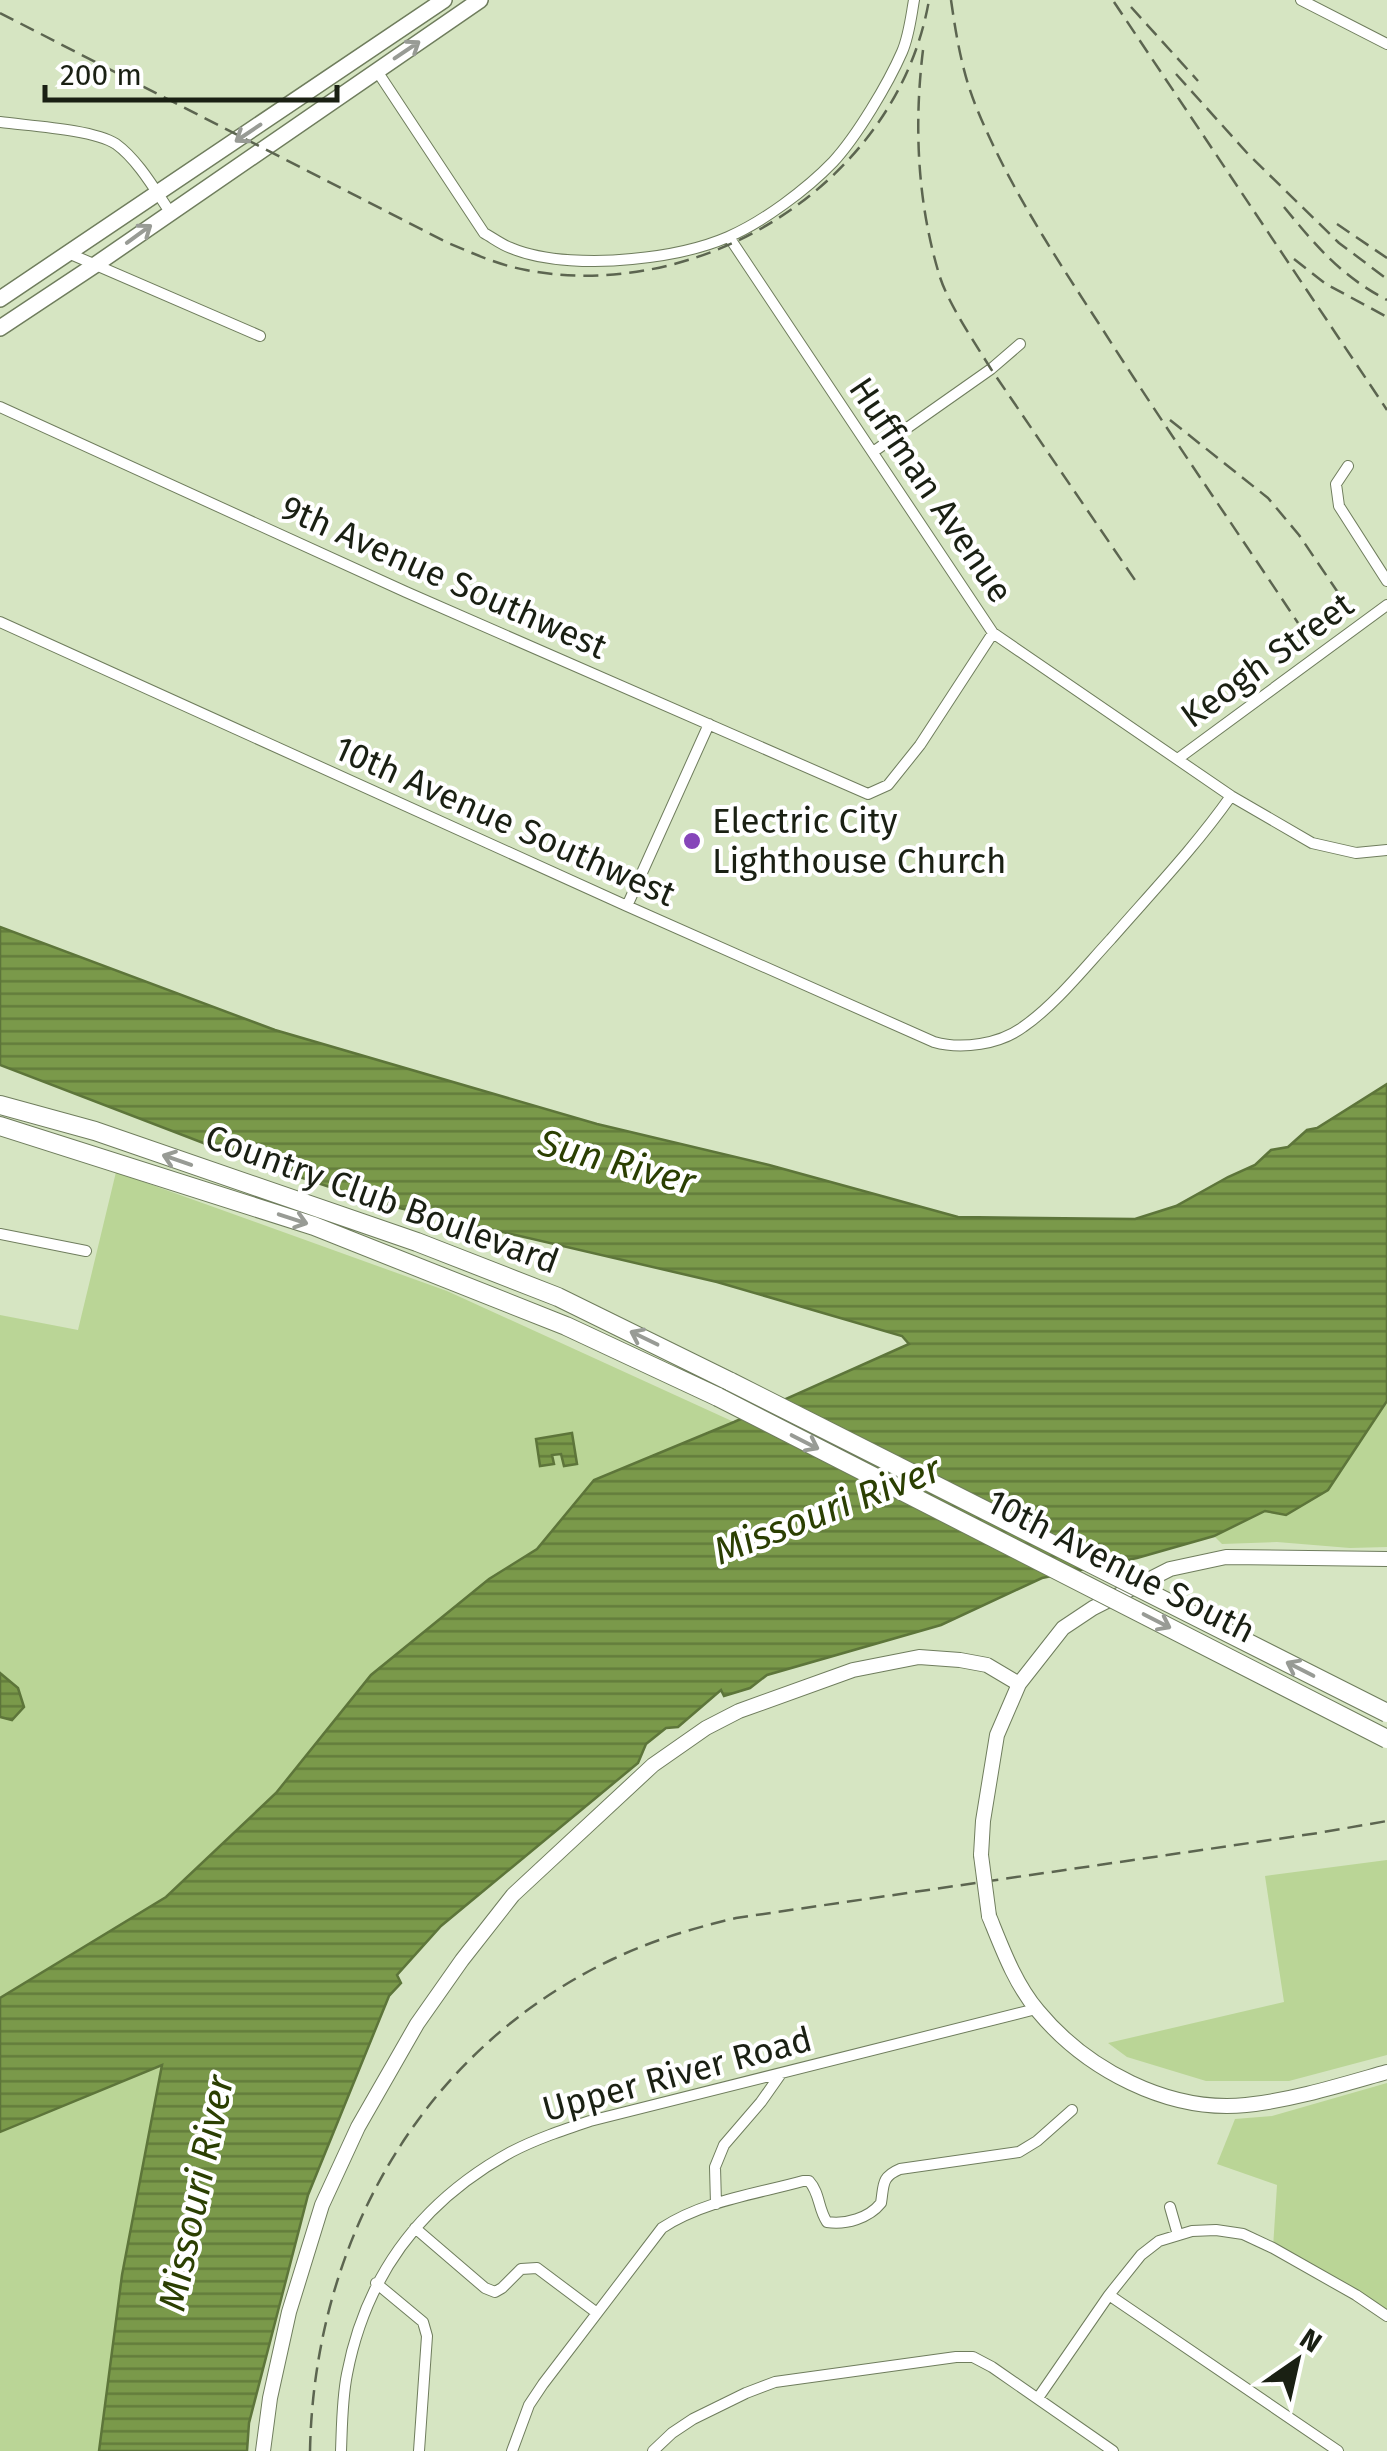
<svg xmlns="http://www.w3.org/2000/svg" width="1387" height="2451" font-family="'Fira Sans',sans-serif">
	<style>
		.green { fill: #bad596 }
		.water { fill: url(#water-rules); stroke: #5d753a; stroke-width: 2.5 }
		.lines { fill: none; stroke-linecap: round; stroke-linejoin: round }
		.street-casing { stroke: #6f7d5d; stroke-width: 12 }
		.secondary-casing { stroke: #6f7d5d; stroke-width: 16 }
		.primary-casing { stroke: #6f7d5d; stroke-width: 18 }
		.highway-casing { stroke: #6f7d5d; stroke-width: 20 }
		.street { stroke: #fff; stroke-width: 10 }
		.secondary { stroke: #fff; stroke-width: 14 }
		.primary { stroke: #fff; stroke-width: 15 }
		.highway { stroke: #fff; stroke-width: 18 }
		.rail { stroke: #5c6550; stroke-width: 2.5; stroke-dasharray: 15 8; stroke-linecap: butt }
		.secondary-bridge-casing { stroke: #6f7d5d; stroke-width: 16; stroke-linecap: butt }
		.highway-bridge-casing { stroke: #6f7d5d; stroke-width: 20; stroke-linecap: butt }
		.secondary-bridge { stroke: #fff; stroke-width: 14 }
		.highway-bridge { stroke: #fff; stroke-width: 18 }
		.oneway { stroke: #989b95 }
		.poi-dot { fill: #8645b9; stroke: #fff; stroke-width: 4 }
		.labels { text-anchor: middle; stroke-width: 8; stroke-linejoin: round; paint-order: stroke }
		.street-label { font-size: 35px; fill: #1a2013; stroke: #fff }
		.poi-label { font-size: 35px; fill: #1a2013; stroke: #fff; text-anchor: start }
		.water-label { font-size: 38px; font-style: italic; fill: #2b3f02; stroke: #fff }
	</style>
	<defs>
		<pattern id="water-rules" width="6" height="5" patternUnits="userSpaceOnUse" patternTransform="scale(2.5)"><rect width="6" height="5" fill="#7a994a"/><path d="M0 2.5h6" fill="none" stroke="#637c3c"/></pattern>
	</defs>
	<rect width="100%" height="100%" fill="#d6e5c2"/>
	<path class="green" d="M116,1172l331,119 287,131 -140,58 -57,69 -48,30 -118,96 -95,118 -110,104 -166,101v-683l78,15z
		M1387,1401v146l-37,1 -73,-6 -55,2 -8,-8 51,-25 21,4 42,-25z
		M1387,1860v195l-98,26h-83l-79,-24 -19,-14 176,-41 -19,-126z
		M162,2063l-40,212 -23,176h-99v-319z
		M1387,2083v233l-114,-68 4,-63 -60,-21 18,-45 37,-3z"/>
	<path class="water" d="M0,927l275,103 322,94 172,41 189,52 177,2 41,-13 52,-29 27,-12 16,-15 17,-3 19,-17 10,-2 70,-44v317l-59,89 -42,25 -21,-4 -51,25 -77,22 -95,20 -101,47 -174,50 -17,13 -26,8 -3,-6 -43,37 -12,1 -20,16 -8,19 -197,163 -44,49 4,8 -12,13 -81,199 -59,228 -2,28h-148l23,-176 40,-210 -162,67v-134l166,-101 110,-104 95,-118 118,-96 48,-30 57,-69 140,-58 175,-78 -7,-8 -185,-54 -339,-79 -133,-44 -245,-94z
		M572,1433l5,31 -13,2 -3,-12 -9,1 2,9 -14,2 -4,-27z
		M0,1673l18,15 6,19 -12,13 -12,-3z"/>
	<g class="lines">
		<g class="street-casing">
			<path id="street" d="M1301,0l86,44
				M377,71l107,162c9,5 18,12 27,15 33,14 85,15 121,11 32,-3 66,-9 96,-22 35,-15 79,-48 105,-75 24,-26 55,-78 69,-110 7,-16 9,-35 12,-52
				M0,122c29,4 92,7 116,22 22,16 39,46 54,68
				M729,237l264,396 238,163 81,47 44,10 31,-3
				M68,253l192,83
				M0,407l406,185 462,202 20,-9 32,-40 73,-112
				M873,452l118,-83 29,-25
				M1348,466l-12,18 3,22 48,75
				M0,622l627,284 307,136c28,8 66,2 89,-15 32,-22 62,-60 88,-88 41,-47 84,-92 120,-143
				M1179,758l208,-153
				M627,906l82,-182
				M0,1234l86,17
				M716,2204l-1,-37 9,-22 37,-43 19,-27
				M1170,2207l8,28
				M415,2228l70,60 10,4 7,-4 19,-19 16,-1 60,45
				M376,2283l47,39 4,14 -8,115
				M1109,2295l229,156
				M1038,2398l71,-103 32,-40 18,-14 33,-10 24,-1 27,4 30,14 83,47 31,21
				M341,2451c1,-26 1,-52 6,-77 19,-99 75,-173 164,-222 25,-13 52,-22 79,-31l446,-112
				M512,2451l17,-46 14,-21 119,-156c41,-27 94,-34 141,-47h6c11,12 9,28 18,41 19,3 42,-4 54,-19 3,-18 0,-26 19,-34l119,-17 18,-11 35,-31
				M653,2451l19,-18 21,-14 53,-26 29,-11 181,-25h17l19,10 121,84"/>
		</g>
		<g class="secondary-casing">
			<path id="secondary" d="M981,1855l2,-34 14,-86 22,-51 44,-56 30,-20 77,-39 56,-12 161,2
				M989,1916c13,32 26,68 49,95 48,58 130,102 208,94 47,-5 95,-20 141,-33
				M263,2451l7,-53 19,-86 33,-107 36,-78 59,-103 45,-64 51,-65 140,-130 53,-37 33,-17 114,-41 66,-13 41,3 27,5 32,19"/>
		</g>
		<g class="primary-casing">
			<path id="primary" d="M0,299l444,-299
				M0,328l95,-63 385,-265"/>
		</g>
		<g class="highway-casing">
			<path id="highway" d="M0,1105l95,26 322,111 141,55 173,85
				M0,1126l314,100 252,100 152,71"/>
		</g>
		<use href="#street" class="street"/>
		<use href="#secondary" class="secondary"/>
		<use href="#primary" class="primary"/>
		<use href="#highway" class="highway"/>
		<path class="rail" d="M951,0c5,35 11,71 24,104 32,80 81,154 128,226 63,99 130,195 195,293
			M1114,2l273,408
			M1131,7l67,74
			M0,13l446,229c26,11 52,23 80,28 177,34 372,-89 403,-270
			M923,50c-9,74 -6,151 16,224 8,28 36,69 52,95l146,214
			M1176,74l72,80 91,89 48,36
			M1284,207c32,39 57,69 103,93
			M1337,224l50,34
			M1294,259l32,25 61,33
			M1170,420l98,78 31,37 40,59
			M310,2451c4,-209 111,-401 303,-492 40,-19 81,-31 123,-41l582,-85 69,-12"/>
		<g class="secondary-bridge-casing">
			<path id="secondary-bridge" d="M981,1855l8,61"/>
		</g>
		<g class="highway-bridge-casing">
			<path id="highway-bridge" d="M731,1382l656,331
				M718,1397l669,342"/>
		</g>
		<use href="#secondary-bridge" class="secondary-bridge"/>
		<use href="#highway-bridge" class="highway-bridge"/>
	</g>
	<defs><path id="oneway-shaft" d="M-6 0H5M1.5-3L5.5 0L1.5 3" fill="none" stroke-width="1.6" stroke-linecap="round" stroke-linejoin="round" transform="scale(2.5)"/></defs>
	<g class="oneway">
		<use href="#oneway-shaft" transform="translate(407 50) rotate(-34)"/>
		<use href="#oneway-shaft" transform="translate(248 133) rotate(146)"/>
		<use href="#oneway-shaft" transform="translate(139 234) rotate(-36)"/>
		<use href="#oneway-shaft" transform="translate(177 1160) rotate(-161)"/>
		<use href="#oneway-shaft" transform="translate(293 1219) rotate(18)"/>
		<use href="#oneway-shaft" transform="translate(644 1338) rotate(-154)"/>
		<use href="#oneway-shaft" transform="translate(805 1442) rotate(27)"/>
		<use href="#oneway-shaft" transform="translate(1157 1621) rotate(27)"/>
		<use href="#oneway-shaft" transform="translate(1300 1669) rotate(-153)"/>
	</g>
	<circle class="poi-dot" cx="692" cy="841" r="10"/>
	<g class="labels">
		<g class="street-label">
			<text transform="translate(931 490) rotate(56)" y="12">Huffman Avenue</text>
			<text transform="translate(444 577) rotate(24)" y="12">9th Avenue Southwest</text>
			<text transform="translate(1267 660) rotate(-36)" y="12">Keogh Street</text>
			<text transform="translate(505 821) rotate(24)" y="12">10th Avenue Southwest</text>
			<text transform="translate(382 1199) rotate(20)" y="12">Country Club Boulevard</text>
			<text transform="translate(1121 1566) rotate(27)" y="12">10th Avenue South</text>
			<text transform="translate(677 2074) rotate(-15)" y="12">Upper River Road</text>
		</g>
		<g class="poi-label">
			<text x="712" y="833">Electric City<tspan x="712" dy="40">Lighthouse Church</tspan></text>
		</g>
		<g class="water-label">
			<text transform="translate(617 1162) rotate(15)" y="13">Sun River</text>
			<text transform="translate(827 1510) rotate(-21)" y="13">Missouri River</text>
			<text transform="translate(196 2193) rotate(-78)" y="13">Missouri River</text>
		</g>
	</g>
	<g transform="translate(1297 2361) rotate(34)" stroke="#ffffff" stroke-width="8" paint-order="stroke">
	<path d="M0-8L18 38L0 25L-18 38Z" fill="#1a2013"/>
	<text y="-15" font-size="28" font-weight="bold" text-anchor="middle" fill="#1a2013">N</text>
	</g>
	<path d="M45 85v15h292v-15" fill="none" stroke="#1a2013" stroke-width="5"/>
	<text x="60" y="85" font-size="30" fill="#1a2013" stroke="#ffffff" stroke-width="8" paint-order="stroke">200 m</text>
</svg>
